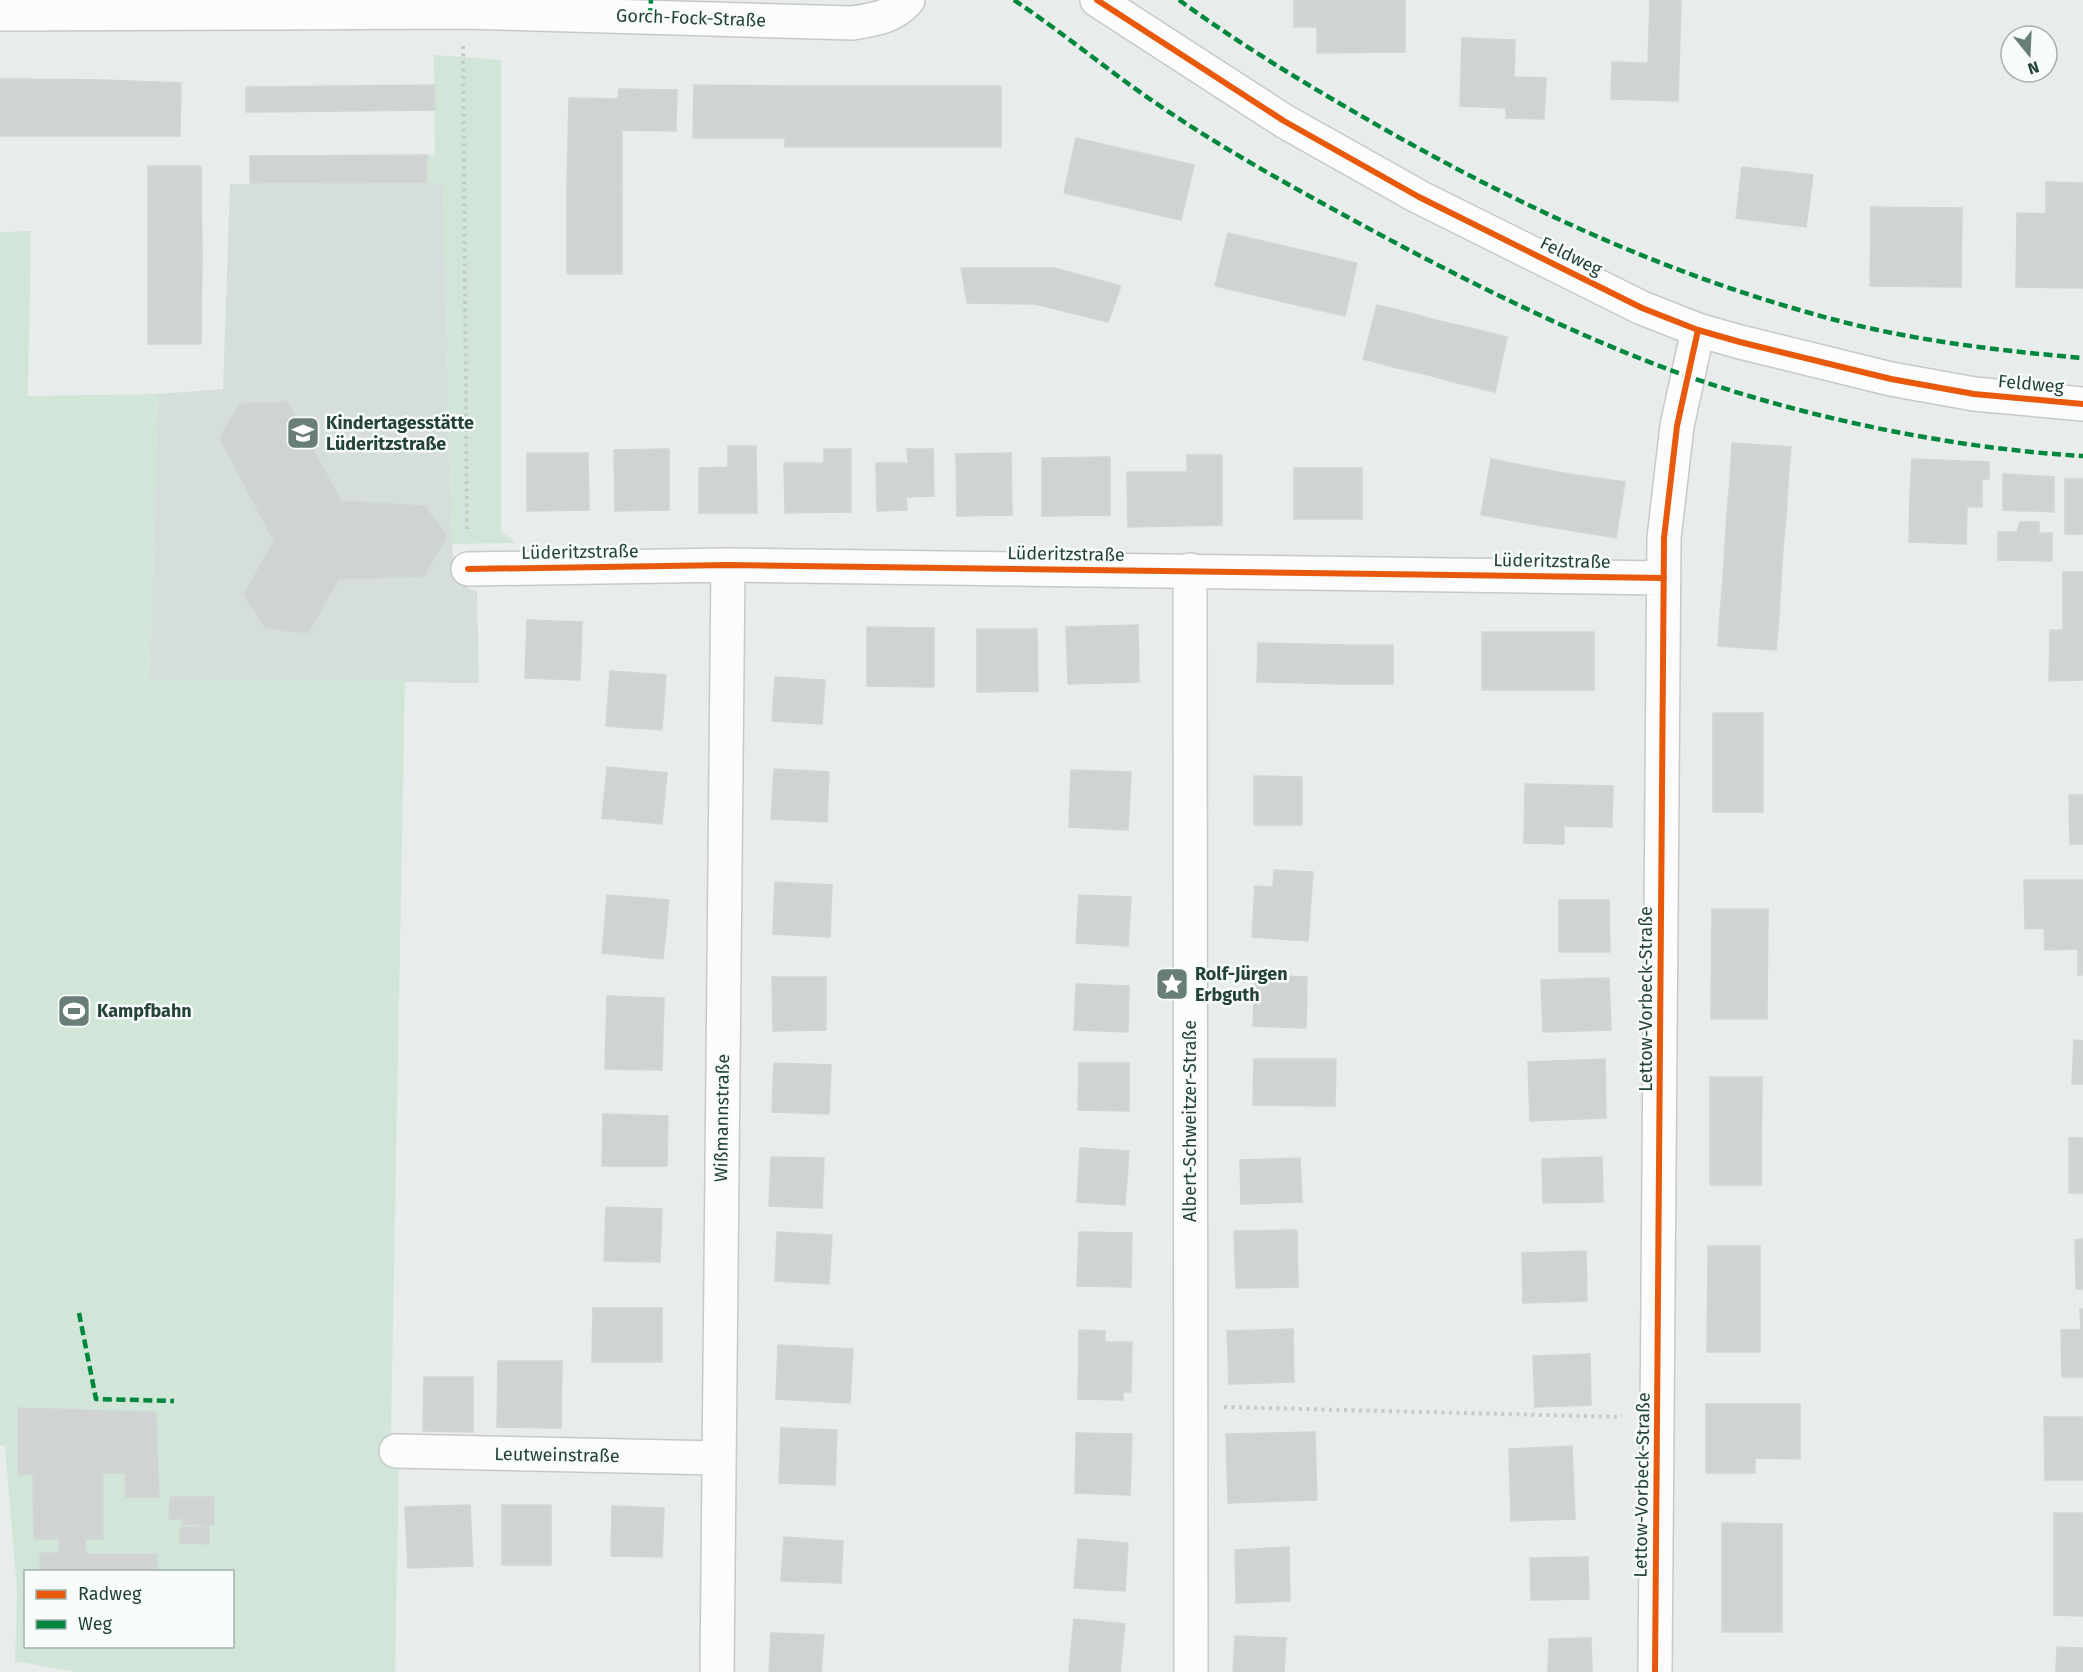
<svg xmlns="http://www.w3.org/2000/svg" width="2083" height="1672" font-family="'Fira Sans',sans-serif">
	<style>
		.built { fill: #d6dedb }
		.green { fill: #d1e6d8; fill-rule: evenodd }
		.building { fill: #cfd4d2; stroke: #d1d6d4; stroke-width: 1.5 }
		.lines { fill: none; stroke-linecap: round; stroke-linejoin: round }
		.street-casing { stroke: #c5cac8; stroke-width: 36 }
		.secondary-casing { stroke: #c3cbc8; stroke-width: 36 }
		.path { stroke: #c3ccca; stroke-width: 4; stroke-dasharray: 3 4.5; stroke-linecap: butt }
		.street { stroke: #fcfcfc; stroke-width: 33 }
		.secondary { stroke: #fcfcfc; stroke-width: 33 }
		.quiet { stroke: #00873e; stroke-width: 4.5; stroke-dasharray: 9 4.5; stroke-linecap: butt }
		.cycleway-casing { stroke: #f7fbf9; stroke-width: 10 }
		.cycleway { stroke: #e8590c; stroke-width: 6 }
		.labels { text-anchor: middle; stroke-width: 5; stroke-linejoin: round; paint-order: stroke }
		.street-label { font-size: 18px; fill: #24423a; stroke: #f7fbf9 }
		.poi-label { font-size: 18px; font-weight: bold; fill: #24423a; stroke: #f7fbf9; text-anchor: start }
	</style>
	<rect width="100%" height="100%" fill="#e8edeb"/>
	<path class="built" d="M427,182l16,1 9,361 5,39 20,9 2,91 -330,-4 9,-285 65,-5 7,-205z"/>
	<path class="green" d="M434,55l67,5v471l15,12 -64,1 -9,-360 -16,-2v-27h8z
		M31,231l-3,165 130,-2 -9,285 256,1 -14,751 8,37 -4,204h-319l-61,-11 2,-71 -12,-144 -5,-1v-1213zM26,1572h206v74h-206z"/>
	<path class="building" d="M1294,0h111v52l-88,1v-26h-23z
		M1650,0h31l-3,101 -67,-2 1,-37 36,1z
		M1462,38l53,2 -1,37 32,1 -2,41 -38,-1v-10l-46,-2z
		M0,79h31v57h-31z
		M31,79l71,1 -1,56h-70z
		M102,80l79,3 -1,53h-79z
		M435,85v25l-189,2v-25z
		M694,85l91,1v52h-92z
		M785,86h97v61h-97z
		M882,86h119v61h-119z
		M619,89l58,1 -1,41 -54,-1v58h-55l2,-90 49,1z
		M1076,138l118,27 -13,55 -117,-27z
		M427,155v27l-177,1v-27z
		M148,166h53l1,90h-54z
		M1742,167l71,8 -7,52 -70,-9z
		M2046,182l37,1v105l-67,-1 1,-74 29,1z
		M567,188h55v86h-55z
		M1871,207l91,1 -1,79 -91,-1z
		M1228,233l129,30 -12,53 -130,-30z
		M148,256h54l-1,88h-53z
		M961,268h93l67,18 -13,36 -73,-18 -68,-1z
		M1377,305l34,8 -14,55 -34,-9z
		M1411,313l28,8 -14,53 -28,-6z
		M1439,321l32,7 -14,55 -32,-9z
		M1471,328l36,9 -12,55 -38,-9z
		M288,402l53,99 83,5 23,30 -23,40 -85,3 -31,54 -43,-5 -21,-34 30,-53 -54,-102 19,-35z
		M1732,443l59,4 -3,35 -58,-3z
		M728,446h28l1,67h-58v-45l29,-1z
		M669,449v61l-54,1 -1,-61z
		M824,449h27v63l-66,1 -1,-50h40z
		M907,449h26l1,47 -28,1 1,13 -30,1 -1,-48h32z
		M527,453h61l1,57 -62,1z
		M1011,453l1,62 -55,1 -1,-62z
		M1187,455h35v70l-94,2 -1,-55h60z
		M1110,457v58l-68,1v-58z
		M1491,459l35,7 -11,55 -34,-6z
		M1912,459l77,3v17h-7v18l-72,-2z
		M1526,466l32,6 -9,55 -34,-6z
		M1294,468h68v51h-68z
		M1558,472l31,5 -9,55 -31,-5z
		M2003,474l17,1 -1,36 -16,-1z
		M2020,475l18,1 -2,35h-17z
		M2038,476l16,1v35l-18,-1z
		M1589,477l36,5 -9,56 -36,-6z
		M1730,479l58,3 -2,36 -59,-4z
		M2065,479h18v55h-18z
		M1910,495l72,2v10h-15l-1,37 -57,-2z
		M1727,514l59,4 -3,30 -58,-4z
		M2020,522h19v11h13v28l-54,-1v-28h19z
		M1725,544l58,4 -2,35 -58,-4z
		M2063,572h20v108l-34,1 1,-51h13z
		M1723,579l58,4 -2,34 -59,-3z
		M1720,614l59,3 -3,33 -58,-4z
		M527,620l55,2 -2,58 -55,-2z
		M1138,625l1,57 -71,2 -2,-57z
		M867,627l67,1v59l-67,-1z
		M977,629h60l1,62 -61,1z
		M1482,632h112v58h-112z
		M1258,643l47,1 -1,39 -47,-1z
		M1305,644l41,1 -1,39 -41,-1z
		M1346,645h47v39h-48z
		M610,671l56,4 -4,55 -56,-4z
		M775,677l50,3 -3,44 -50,-3z
		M1713,713h50v99h-50z
		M607,767l60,6 -5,51 -60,-6z
		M774,769l55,3 -2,50 -56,-3z
		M1071,770l60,2 -3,58 -59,-3z
		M1254,776l48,1v48h-48z
		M1525,784l88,2 -1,41 -48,-1v18l-40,-1z
		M2069,795h14v49h-13z
		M1274,870l39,2 -5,69 -56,-4 3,-51 18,1z
		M2024,880h59v95h-5v-26l-33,1 -1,-22 -19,1z
		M775,882l57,3 -2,52 -57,-3z
		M607,895l62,5 -6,59 -61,-6z
		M1079,895l52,2 -3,49 -52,-3z
		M1559,900h50l1,52h-51z
		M1712,909h56l-1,110h-56z
		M1255,975l52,2 -1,51 -53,-2z
		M772,977h54v53l-53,1z
		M1609,978l2,52 -68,2 -2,-52z
		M1076,984l53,2 -1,46 -54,-2z
		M607,996l57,2 -2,72 -57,-1z
		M2074,1040l9,1v43h-11z
		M1254,1059h82l-1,47 -82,-1z
		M1605,1059l1,59 -76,3 -2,-59z
		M774,1063l57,2 -2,49 -57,-2z
		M1079,1063h50v48l-51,-1z
		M1710,1077h52l-1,108h-51z
		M603,1114l65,2 -1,50h-65z
		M2069,1138h14v55h-14z
		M1080,1148l49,3 -4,54 -48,-3z
		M771,1157l53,1 -2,50 -53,-2z
		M1602,1157l1,45 -60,1 -1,-44z
		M1300,1158l2,44 -61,2 -1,-44z
		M606,1207l56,2 -2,53 -56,-1z
		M1297,1230l1,57 -62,1 -2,-57z
		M777,1232l55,3 -3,49 -54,-3z
		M1079,1232l53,1 -1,54 -54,-1z
		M2083,1239v50h-7l-1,-49z
		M1708,1246h52v106h-53z
		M1586,1251l1,50 -64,2 -1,-50z
		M593,1308h69v54h-70z
		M2080,1309h3v68h-21l-1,-47h20z
		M1293,1329l1,53 -65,2 -2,-53z
		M1079,1330l26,1v11h27l-1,50h-8v8l-45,-1z
		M778,1345l75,4 -3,54 -74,-4z
		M1590,1354l1,51 -56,2 -2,-51z
		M498,1361h64l-1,67 -64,-1z
		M424,1377h49v55l-50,-1z
		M1706,1404h94v55l-45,-1v15h-49z
		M18,1408l138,4 3,85h-34v-24h-22v66h-18l1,15h71l1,18h-118v-19h19v-14h-25l-1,-65 -15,1z
		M2044,1417h39v63h-38z
		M781,1428l56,2 -2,55 -56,-2z
		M1315,1432l2,68 -89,3 -2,-69z
		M1076,1433l56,1 -2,61 -55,-2z
		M1572,1446l3,73 -64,2 -2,-72z
		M170,1497h44v28h-31l-1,-6h-13z
		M470,1505l3,61 -65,2 -3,-61z
		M502,1505h49v60h-49z
		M612,1506l52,2 -2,49 -51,-1z
		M2054,1513h29v103l-29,-1z
		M1722,1523l60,1v108h-60z
		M209,1527v17l-29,-1v-15z
		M784,1537l59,4 -2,42 -60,-2z
		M1078,1539l50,4 -3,48 -51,-3z
		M1289,1547l1,54 -54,2 -1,-53z
		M1588,1557l1,42 -58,1 -1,-42z
		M1074,1619l51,5 -5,48h-51z
		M771,1633l53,2 -3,37h-52z
		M1235,1636l51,2 -2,34h-51z
		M1591,1638l1,34h-44l1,-33z
		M2057,1647l26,1v24h-27z"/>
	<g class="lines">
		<g class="street-casing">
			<path id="street" d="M0,14l462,-2 390,11c20,-3 42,-6 56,-23
				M468,569l260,-4 936,13
				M1190,570l1,1102
				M396,1451l322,7
				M717,1672l11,-1107
				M1655,1672l9,-1134 13,-112 21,-96"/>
		</g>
		<g class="secondary-casing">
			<path id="secondary" d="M1097,0l187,121 135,76 223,111 56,22 42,12 151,37 83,15 109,10"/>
		</g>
		<path class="path" d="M463,46l4,487
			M1224,1407l398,10"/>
		<use href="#street" class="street"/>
		<use href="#secondary" class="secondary"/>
		<path class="quiet" d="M1014,0c51,34 98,74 149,108 68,46 142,86 214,125 86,46 172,89 262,125 132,53 302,90 444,98
			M1179,0c66,48 135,89 205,129 136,77 276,142 426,184 89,26 181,37 273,45
			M650,17l1,-17
			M79,1313l17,86 78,2"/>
		<g class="cycleway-casing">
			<path id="cycleway" d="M1097,0l187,121 135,76 223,111 56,22 42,12 151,37 83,15 109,10
				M468,569l260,-4 936,13
				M1655,1672l9,-1134 13,-112 21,-96"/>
		</g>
		<use href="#cycleway" class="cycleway"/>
	</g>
	<defs>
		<g id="school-square" transform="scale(1.725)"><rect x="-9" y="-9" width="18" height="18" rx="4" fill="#697e78" stroke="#f7fbf9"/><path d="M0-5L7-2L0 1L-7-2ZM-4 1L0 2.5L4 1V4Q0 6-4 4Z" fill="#fff"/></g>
		<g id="sight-square" transform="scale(1.725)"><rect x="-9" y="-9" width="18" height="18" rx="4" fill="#697e78" stroke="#f7fbf9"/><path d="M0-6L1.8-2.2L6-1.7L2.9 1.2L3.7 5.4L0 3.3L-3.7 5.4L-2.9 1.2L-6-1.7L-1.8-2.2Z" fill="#fff"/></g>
		<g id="stadium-square" transform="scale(1.725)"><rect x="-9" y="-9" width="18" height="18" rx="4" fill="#697e78" stroke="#f7fbf9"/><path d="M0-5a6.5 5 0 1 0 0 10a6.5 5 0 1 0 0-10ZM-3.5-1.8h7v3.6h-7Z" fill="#fff"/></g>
	</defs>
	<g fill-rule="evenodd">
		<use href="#school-square" x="303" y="433"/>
		<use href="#sight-square" x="1172" y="984"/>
		<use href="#stadium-square" x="74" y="1011"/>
	</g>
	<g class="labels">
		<g class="street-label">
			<text transform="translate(691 18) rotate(2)" y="6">Gorch-Fock-Straße</text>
			<text transform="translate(1571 256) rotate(26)" y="6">Feldweg</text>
			<text transform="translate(2031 384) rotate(5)" y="6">Feldweg</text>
			<text transform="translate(580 552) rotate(-1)" y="6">Lüderitzstraße</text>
			<text transform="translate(1066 554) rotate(1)" y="6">Lüderitzstraße</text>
			<text transform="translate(1552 561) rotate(1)" y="6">Lüderitzstraße</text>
			<text transform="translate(1646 999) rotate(-90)" y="6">Lettow-Vorbeck-Straße</text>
			<text transform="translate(722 1118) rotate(-89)" y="6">Wißmannstraße</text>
			<text transform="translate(1190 1121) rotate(-90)" y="6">Albert-Schweitzer-Straße</text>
			<text transform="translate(557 1455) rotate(1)" y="6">Leutweinstraße</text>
			<text transform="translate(1642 1485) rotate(-89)" y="6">Lettow-Vorbeck-Straße</text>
		</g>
		<g class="poi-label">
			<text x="326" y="429">Kindertagesstätte<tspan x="326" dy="21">Lüderitzstraße</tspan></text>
			<text x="1195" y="980">Rolf-Jürgen<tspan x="1195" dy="21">Erbguth</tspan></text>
			<text x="97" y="1017">Kampfbahn</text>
		</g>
	</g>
	<rect x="24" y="1570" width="210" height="78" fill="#f7fbf9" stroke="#a3b1ad" stroke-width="1.5"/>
	<rect x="36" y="1590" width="30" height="9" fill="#e8590c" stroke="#a3b1ad" stroke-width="1.5"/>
	<text x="78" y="1600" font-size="18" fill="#24423a">Radweg</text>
	<rect x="36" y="1620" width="30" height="9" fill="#00873e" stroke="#a3b1ad" stroke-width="1.5"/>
	<text x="78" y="1630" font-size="18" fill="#24423a">Weg</text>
	<g transform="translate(2029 54) rotate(162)"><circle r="28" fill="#f7fbf9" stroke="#a3b1ad" stroke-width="1.5"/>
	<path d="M0-4.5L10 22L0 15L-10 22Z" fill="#697e78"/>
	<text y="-9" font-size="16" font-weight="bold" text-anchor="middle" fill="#24423a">N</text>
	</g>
</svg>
